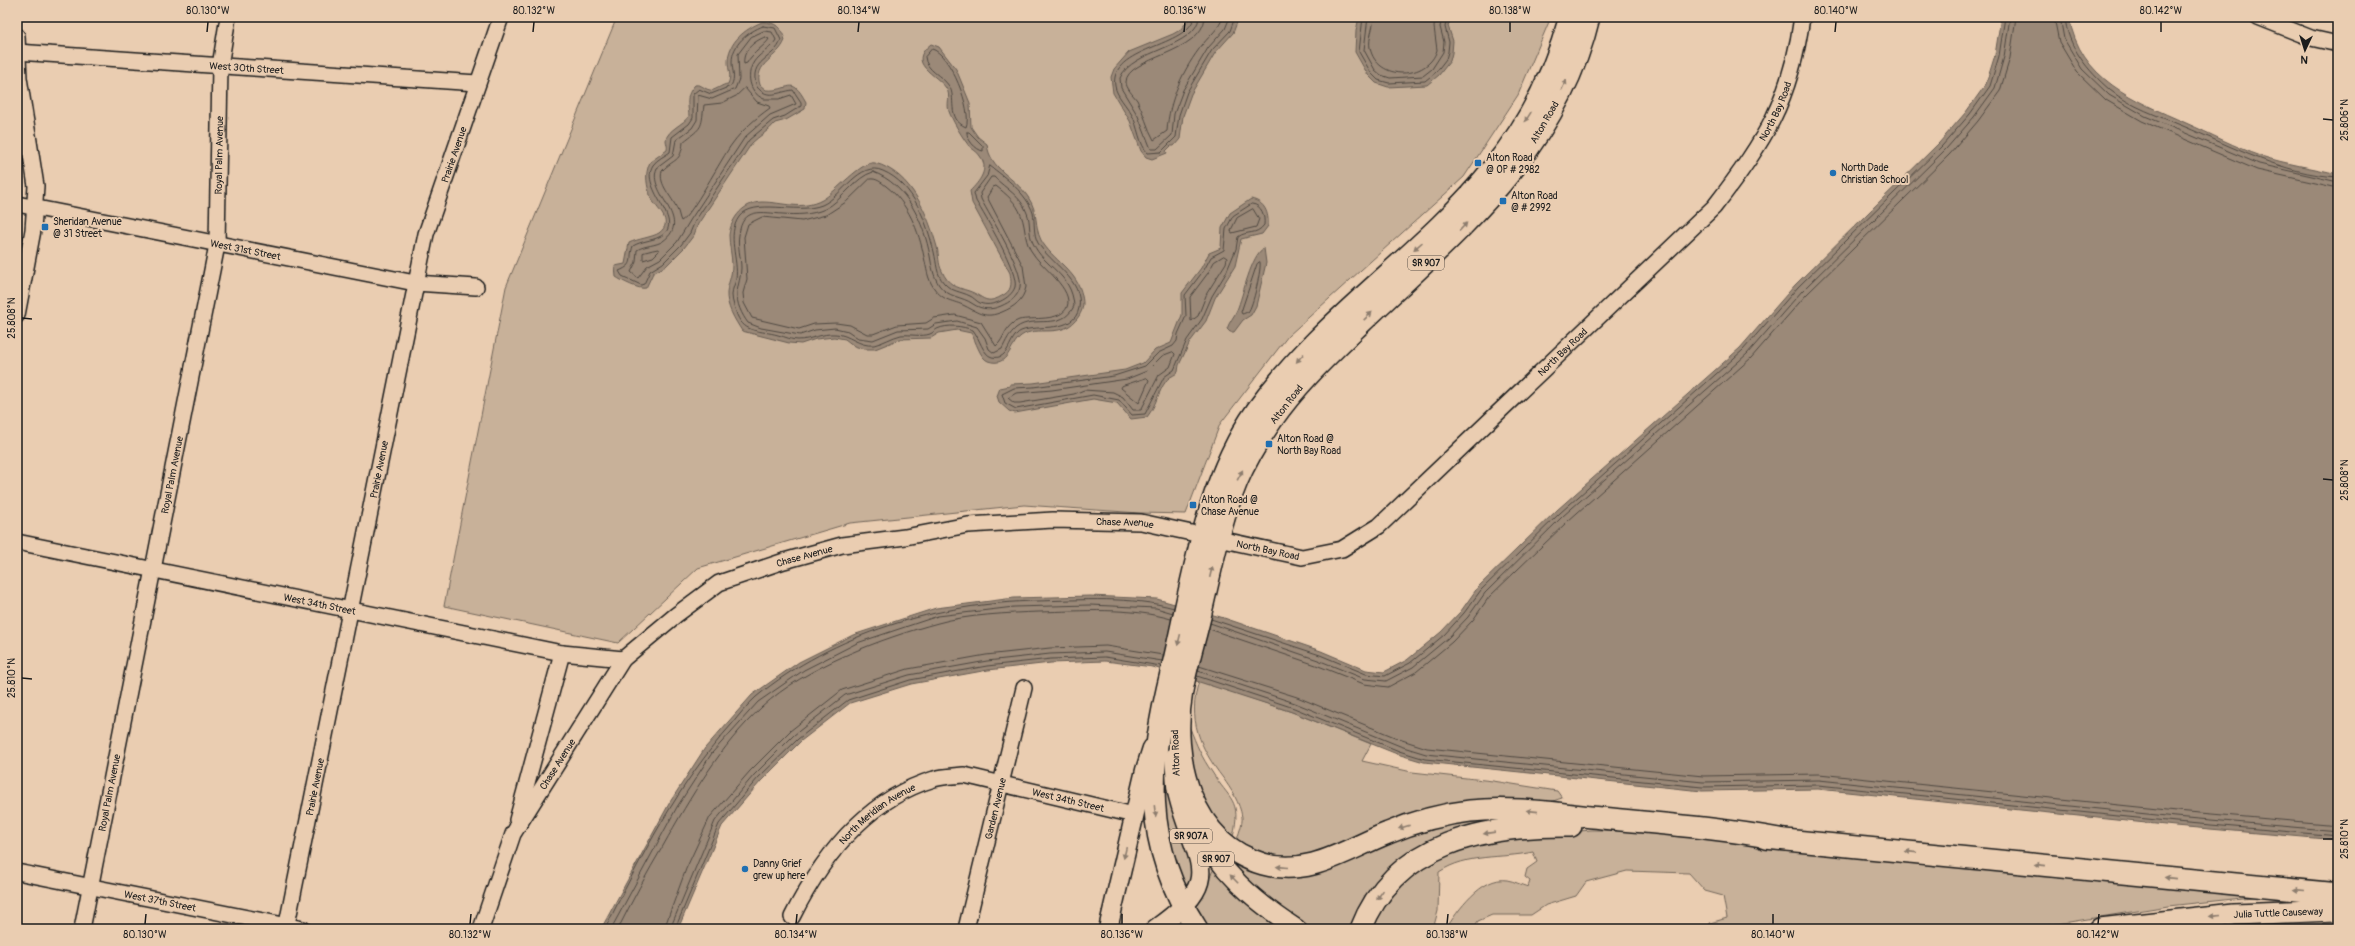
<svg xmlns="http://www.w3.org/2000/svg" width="2355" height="946" font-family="Pangolin,sans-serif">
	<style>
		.green { fill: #c8b199; stroke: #72665a }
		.water { fill: #9b8978; stroke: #685d53 }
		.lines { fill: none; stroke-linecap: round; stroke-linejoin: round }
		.shore { stroke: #4f4841; stroke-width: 1 }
		.minor-casing { stroke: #1c1c1c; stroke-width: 18 }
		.major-casing { stroke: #1c1c1c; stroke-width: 21 }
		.highway-casing { stroke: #1c1c1c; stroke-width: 24 }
		.minor { stroke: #eacdb1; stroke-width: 15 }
		.major { stroke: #eacdb1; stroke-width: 18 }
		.highway { stroke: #eacdb1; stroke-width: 21 }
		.oneway { fill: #8d7d6e }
		.ticks { fill: none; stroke: #1c1c1c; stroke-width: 1.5 }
		.poi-dot { fill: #1f6fb2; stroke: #eacdb1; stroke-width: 1.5 }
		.labels { text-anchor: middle; stroke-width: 4; stroke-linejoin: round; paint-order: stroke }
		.shield { fill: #eacdb1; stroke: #5a5149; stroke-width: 1 }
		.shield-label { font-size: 9px; font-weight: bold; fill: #1c1c1c }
		.street-label { font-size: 10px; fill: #1c1c1c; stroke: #eacdb1 }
		.poi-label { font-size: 10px; fill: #1c1c1c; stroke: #eacdb1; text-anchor: start }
		.neatline { fill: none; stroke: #1c1c1c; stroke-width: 1.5 }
		.ticks-label { font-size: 10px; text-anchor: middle; fill: #1c1c1c }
	</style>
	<rect width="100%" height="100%" fill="#eacdb1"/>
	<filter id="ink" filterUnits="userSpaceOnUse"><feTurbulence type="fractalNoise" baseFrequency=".025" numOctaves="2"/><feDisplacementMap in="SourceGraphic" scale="8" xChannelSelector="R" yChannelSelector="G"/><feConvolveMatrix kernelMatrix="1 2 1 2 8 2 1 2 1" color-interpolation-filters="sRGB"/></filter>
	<g filter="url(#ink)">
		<path class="green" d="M617,17h934l-33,78 -54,82 -176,159 -68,88 -34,90 -46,-1 -116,-8 -174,18 -152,45 -80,75 -174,-37 62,-319z
			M1199,681l93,31 79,32 -9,17 50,11 81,9 64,10 5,7 -12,4 -11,-1 -227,55 -36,1 -39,-16c1,-7 6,-17 5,-24 -2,-14 -11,-28 -19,-39 -23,-30 -36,-59 -24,-97z
			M1169,721l-1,37 29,114 -10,14 -5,-3 -13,-45 -10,-63z
			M1190,728c6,16 12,30 22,44 17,28 30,27 21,64l-2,1 -17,-15 -26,-58z
			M1466,816l43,5c-49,5 -99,18 -130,59 -11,15 -18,33 -27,49h-47l-49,-34 -36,-48 54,23z
			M1592,830h33l645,65 -102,11 -142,23h-317l1,-6 17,-5 -4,-22 -18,-5 -16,-18 -62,-2 -41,11 -10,14 -30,9 -15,10h-39l-14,6 -5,8h-27c11,-18 36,-53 61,-49 7,1 14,5 21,7l2,-6 -5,-4 2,-8 10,-7 -4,-10c-32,7 -65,1 -94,20l-1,39 -5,18h-61l7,-17 16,-23 41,-31 75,-22z
			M1214,868l30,32 -1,1 39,28h-76l-10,-20z"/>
		<path class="water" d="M1191,17h48l-6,16 -18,20 -24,41 -8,22 -3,23 -6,7h-3l-5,5 1,2 -15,6 -6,-2 -5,-6 -11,-30 -17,-28 -2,-16 3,-8 15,-17 44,-18 7,-4z
			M1359,17h92l-3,9 5,15 -1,12 -2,8 -11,14 -12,10 -39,2 -12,-4 -8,-8 -13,-23 1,-21z
			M2001,17h68c11,63 65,83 117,106 25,11 49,24 75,33 25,8 52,12 77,18v666l-163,-14 -357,-37 -116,2 -278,-29 -27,-8 -105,-42 -139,-45 -48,-6 -54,2 -63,7 -77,14 -61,19 -49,38 -40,40 -39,45 -44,103h-77l69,-127 35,-54 47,-53 47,-33 54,-27 83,-27 78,-10 76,-2 67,3 67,19 97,33 45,19 18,2 23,-12 34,-28 20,-21 17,-24 79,-77 183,-162 55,-63 144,-142 27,-31 20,-28 9,-29z
			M762,22c14,0 19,5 23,18 -6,18 -32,23 -25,45l6,5c24,2 25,-16 40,12l-1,7 -19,11 -11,3c-6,8 -16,13 -23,20l-54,81 -4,11 -10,13 -18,18 -13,7 -7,15c-7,2 -24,-7 -30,-11l-1,-11 10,-2 4,-21c8,-4 24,-6 30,-10 16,-12 -3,-24 -8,-35 -4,-12 -7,-23 -1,-36l17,-12c1,-4 -1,-7 -1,-10 1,-10 18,-16 23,-24 -1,-13 -4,-20 6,-31 7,-1 9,4 15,5 4,2 12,-6 18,-6 4,-9 0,-14 0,-22 0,-20 17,-33 34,-40z
			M931,44l8,3 17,22 14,34 1,24 7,10 9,7c3,26 28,33 41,53 11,16 6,29 13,43 11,20 37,31 41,56 2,8 1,13 -3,20 -16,25 -42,8 -58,20 -12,9 -12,32 -33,25 -8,-3 -12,-20 -17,-28l-14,-3 -18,3 -8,5 -31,1 -25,10h-11l-10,-3 -9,-7 -11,-2 -18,2 -15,5 -12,-1 -47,-12c-7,-11 -16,-25 -15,-39 1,-10 5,-15 5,-27 0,-9 -3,-20 -3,-30 2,-17 15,-33 33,-33 21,0 40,9 60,-2 13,-7 40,-40 53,-37 37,10 53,52 62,84 2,8 1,17 5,24 6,14 14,16 27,20 15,5 16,16 36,3 8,-5 6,-14 5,-21l-38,-70 -2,-12c9,-9 20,-22 10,-35 -2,-4 -8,-7 -11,-10 -7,-9 -14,-21 -19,-32 -5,-10 2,-18 -4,-26 -9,-14 -41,-24 -15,-44z
			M1251,199c14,3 18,14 17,27l-6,8 -21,5 -6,27 -20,32 -9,23 -16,21 -11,23 -1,7c-4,4 -8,4 -12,9 -8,11 -10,25 -19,36l-16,2 -14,-16 -24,-4 -78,14 -6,-2 -10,-9 -2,-6 3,-8 10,-2v-2l23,-1 92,-13 18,-7 12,-13 16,-7 11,-28v-22l19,-25 8,-15 12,-5 1,-20 8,-15z
			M1264,248l2,15 -10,43 -5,9 -8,5 -9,12h-4l-3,-3c2,-7 7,-12 10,-19 6,-14 14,-55 27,-62z"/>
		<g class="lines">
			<path class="shore" d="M1194,17c-4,30 -86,30 -79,69 1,9 12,20 17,29 6,11 7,30 16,38l13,-1 15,-15 3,-22 8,-23 25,-42 18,-19 5,-14
				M1199,17c-2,31 -67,32 -79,61l1,10 17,28 13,33h6l15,-14 2,-21 9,-24 25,-42 17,-19 5,-12
				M1205,17c-2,37 -79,40 -79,65 0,6 7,13 11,18 7,13 10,28 17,40l13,-9c2,-31 16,-62 36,-87 8,-10 16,-15 20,-27
				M1363,17l-4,35 12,21 7,7 11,3 36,-2 11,-9 10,-13 2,-7 1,-10 -4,-15 2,-10
				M1368,17l-4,33 11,20 6,5 9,3 33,-2 9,-7 11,-17 1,-10 -4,-15 2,-10
				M1374,17c0,10 -6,21 -4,31 7,34 58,32 67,2l-3,-23 2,-10
				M2054,17l5,25 18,30 29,28 36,21 115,49 81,18
				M2060,17l4,22 18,30 27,26 36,21 114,48 79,18
				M2065,17c2,29 23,54 45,73 21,17 49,26 73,36 50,21 100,48 155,51
				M763,26l12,2 6,12c-6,20 -34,19 -24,47 11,13 21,5 36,3l8,12v4l-16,10 -12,4 -24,20 -54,81 -5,12 -9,12 -18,18 -13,8 -6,13 -3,1 -19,-9 -3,-5c17,-7 9,-11 14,-25 8,-5 18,-5 26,-9 30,-14 -21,-48 -6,-72 4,-6 12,-9 17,-13l2,-15 17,-13 4,-6v-24l6,-5 12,5 20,-8c5,-9 1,-15 1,-24 0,-18 16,-30 31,-36z
				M764,31l8,1 4,8c-5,8 -12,11 -18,17 -13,12 -11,35 6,42h15l12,-4 5,9 -26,11 -25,22 -54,82 -14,23 -17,17 -13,7 -9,12 -7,-6 5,-10 1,-12c8,-5 19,-4 26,-9 31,-22 -17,-48 -6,-73l16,-12 3,-16 16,-12 5,-8 1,-25 14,4 23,-10 4,-10 -1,-25 13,-17z
				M765,37l4,2c-3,6 -17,14 -22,24l-3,1c-2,-13 10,-23 21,-27z
				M932,49c18,4 41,62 34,78 -20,-8 -9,-30 -17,-41 -7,-11 -23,-15 -24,-29z
				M745,88l12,14 12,4 1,2c-14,10 -28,22 -38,36 -10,13 -41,73 -51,77 -2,-4 -2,-8 -4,-12 -5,-13 -19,-24 -15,-38 12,-13 19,-8 21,-29 20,-16 18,-12 21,-37l18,-2 14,-7z
				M967,132h2l14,14v5c-7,-1 -17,-12 -16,-19z
				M990,166c15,11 37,28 43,47 2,9 0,21 5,30 12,20 46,37 41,65 -5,26 -41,16 -58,23 -13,6 -11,30 -29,26 -9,-2 -13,-20 -19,-27 -11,-4 -25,-6 -36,-1 -2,1 -4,4 -7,5 -8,3 -20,0 -29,1 -9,2 -18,8 -27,10 -15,2 -25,-11 -39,-11 -13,-1 -24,6 -37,6 -7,0 -12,-3 -20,-5 -17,-5 -33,-1 -41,-20 -2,-7 -5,-13 -5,-20 0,-6 3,-11 4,-16 3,-19 -10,-44 3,-62 15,-20 58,-2 83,-12 21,-9 37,-45 61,-34 31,13 44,52 51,81 3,12 2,22 10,31 8,9 16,8 26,13 3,1 6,5 10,7 11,5 31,-4 35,-16 4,-14 -30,-71 -39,-86l-2,-8 13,-17z
				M873,172c34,12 51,51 57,84 2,11 3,19 9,29 9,13 23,11 34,19 9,6 19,6 28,2 9,-4 17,-9 19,-19 4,-18 -30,-70 -39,-88l-1,-6 11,-16h3c12,12 27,19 33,36 4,9 1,21 6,30 11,25 39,30 41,63 -12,26 -40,8 -58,22 -7,6 -10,13 -14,21l-8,4 -5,-4 -4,-11 -8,-11 -20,-6 -21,3 -8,5 -30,1 -25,10 -15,-2 -10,-7 -13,-3 -20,2 -15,5 -39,-7 -13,-5c-6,-8 -12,-20 -11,-31 1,-8 4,-15 4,-24 0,-10 -4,-23 -2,-33 3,-29 24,-22 44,-21 13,1 29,1 42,-5 18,-9 30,-32 48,-37z
				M870,179c6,-1 11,3 16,7 22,17 33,45 38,71 3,12 3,21 10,31 10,14 19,12 31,18 14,7 20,13 37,6 12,-5 21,-11 24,-25l-3,-21 -36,-69 6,-10 3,-1c10,8 21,17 25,29 6,16 2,26 13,40 8,12 40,35 33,52 -6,15 -35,10 -48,13 -15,5 -14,19 -23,26l-15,-24 -26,-7 -21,3 -8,5 -29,2 -24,9h-6l-17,-9 -14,-2 -22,1 -15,5 -47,-11 -8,-15 -1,-10 4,-14 -3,-42 4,-13 14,-7 40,4 24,-6 20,-13z
				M1252,204c10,1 13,12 12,21 -8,11 -17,5 -26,12l-2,12 -10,24 -14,23 -10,23 -15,21 -13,30 -10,7 -19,37 -13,1 -13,-15 -26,-5 -77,14 -11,-6 -3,-9 12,-6 19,-1 81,-11 31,-10 13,-13 15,-7 4,-5 1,-7 8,-18 -1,-21 19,-25 7,-13 13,-7 2,-21 7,-13z
				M1253,209l6,10 -3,8 -24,6 -1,-3 6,-12z
				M653,250l5,-1 1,2 -6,6 -10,3v-7z
				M1224,256l3,2 -1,5 -19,30 -9,23 -7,5 -1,-24 18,-24 6,-11z
				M1260,262c2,5 -7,45 -12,50 -1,0 -5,2 -6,2l-1,-2 16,-48z
				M1173,352l2,2 -5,13 -11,8 -18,35h-8l-10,-13 -10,-5 -29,-2 -10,4 -54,9h-6l-6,-5 8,-5 36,-3 75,-11 20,-8 15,-15z
				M1147,378l2,2 -10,23 -18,-15 1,-2z
				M1211,619l109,36 46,19 19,2 25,-13 34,-28 20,-22 17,-23 79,-77 183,-163 55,-63 144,-141 28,-32 20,-28 9,-30 6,-39
				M1210,623l108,37 47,19 21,2 27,-14 35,-29 20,-21 17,-24 78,-77 184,-162 55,-63 144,-142 28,-32 21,-29 9,-31 6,-40
				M1209,629l107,36 48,19 24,3 28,-15 36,-30 21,-22 16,-23 79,-76 183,-163 55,-63 144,-141 28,-33 22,-30 10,-33 6,-41
				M1199,666l98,31 105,43 25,8 276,28 116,-2 358,37 161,14
				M1198,671l97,32 105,43 26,8 277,28 116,-2 357,37 162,14
				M1197,676l97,32 105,43 26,8 277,28 116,-2 358,37 162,14
				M605,929c34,-69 75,-148 127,-205 7,-9 15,-19 24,-27 77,-64 183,-94 281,-96 45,-1 94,-5 137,7
				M611,929l66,-122 35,-54 46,-51 46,-32 53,-27 81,-27 76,-9 76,-2 66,3 17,5
				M618,929c14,-28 29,-56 45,-83 28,-50 57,-100 99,-139 43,-40 120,-69 176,-84 27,-8 72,-10 101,-11 43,-1 91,-5 132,7
				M664,929l22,-60 24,-52 40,-46 40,-40 52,-41 66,-21 78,-14 64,-7 56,-2 57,9
				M670,929l45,-108 39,-46 40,-40 51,-40 64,-20 78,-14 63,-7 55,-2 57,9
				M675,929l44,-105 39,-46 40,-39 50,-39 62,-20 77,-14 64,-7 54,-2 56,9"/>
			<g class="minor-casing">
				<g id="minor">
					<path d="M2258,17l53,21 27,6"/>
					<path d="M17,36l2,42 17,108 -3,44 -16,85"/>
					<path id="s1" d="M17,52l460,31"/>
					<path id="s2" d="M17,204l398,79 61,4"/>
					<path id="s3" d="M17,542l545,111 61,6"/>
					<path d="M517,820l45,-167"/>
					<path id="s4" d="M17,872l286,57"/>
					<path id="s5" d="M792,917c30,-60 75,-118 142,-138 9,-3 21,-3 30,-4l170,40"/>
					<path id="s6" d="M82,929l135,-684 3,-179 8,-49"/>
					<path id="s7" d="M286,929l140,-695 75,-217"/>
					<path id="s8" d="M481,929l32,-95 110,-175 53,-44 43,-32 65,-22 58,-16 63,-8 63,-12 85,-5 88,2 161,35 40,-8 37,-23 335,-319c50,-64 77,-107 88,-190"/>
					<path id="s9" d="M966,929l58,-241"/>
				</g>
			</g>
			<g class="major-casing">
				<path id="major" d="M1196,824c22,46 59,78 101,105
					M1108,929l37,-159 7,-22
					M1155,929c73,-51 40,-64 23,-133 -4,-13 -2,-27 -4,-40"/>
			</g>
			<g class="highway-casing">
				<g id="highway">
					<path d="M1589,17c-32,135 -133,215 -228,306 -32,31 -64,61 -89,97 -13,19 -26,40 -35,61 -17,41 -25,85 -35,127 -6,28 -15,55 -20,83 -12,68 9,152 81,173 47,13 84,-15 125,-31 26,-11 55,-19 82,-22 44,-5 89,3 132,7 59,6 119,10 177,21"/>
					<path d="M1765,838l573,56"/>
					<path d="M1197,929c-56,-86 -49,-164 -25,-260 21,-87 32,-184 85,-259 66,-93 166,-154 237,-243 35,-43 61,-96 76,-150"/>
					<path d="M1361,929c34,-88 126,-104 210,-103"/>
					<path id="s10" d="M2100,929l134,-15 104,-4"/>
				</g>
			</g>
			<use href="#minor" class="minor"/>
			<use href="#major" class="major"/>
			<use href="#highway" class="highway"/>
		</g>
		<defs><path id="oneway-solid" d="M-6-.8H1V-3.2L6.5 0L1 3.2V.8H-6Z"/></defs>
		<g class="oneway">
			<use href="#oneway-solid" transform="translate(1564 85) rotate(-64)"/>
			<use href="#oneway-solid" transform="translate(1528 117) rotate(122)"/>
			<use href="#oneway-solid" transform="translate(1463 227) rotate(-47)"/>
			<use href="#oneway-solid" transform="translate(1418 246) rotate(138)"/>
			<use href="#oneway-solid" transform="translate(1368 316) rotate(-44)"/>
			<use href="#oneway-solid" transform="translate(1300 358) rotate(131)"/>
			<use href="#oneway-solid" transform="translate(1240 475) rotate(-62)"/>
			<use href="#oneway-solid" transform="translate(1211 572) rotate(-77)"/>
			<use href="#oneway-solid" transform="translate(1179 640) rotate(104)"/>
			<use href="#oneway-solid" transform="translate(1155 811) rotate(83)"/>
			<use href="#oneway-solid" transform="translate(1532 811) rotate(-174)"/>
			<use href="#oneway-solid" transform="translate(1404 827) rotate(162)"/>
			<use href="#oneway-solid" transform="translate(1489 833) rotate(172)"/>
			<use href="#oneway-solid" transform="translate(1911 852) rotate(-174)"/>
			<use href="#oneway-solid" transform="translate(1125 853) rotate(103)"/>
			<use href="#oneway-solid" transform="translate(2040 865) rotate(-174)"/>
			<use href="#oneway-solid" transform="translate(1282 867) rotate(-175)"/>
			<use href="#oneway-solid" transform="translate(2170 878) rotate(-174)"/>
			<use href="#oneway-solid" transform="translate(1234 879) rotate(-134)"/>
			<use href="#oneway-solid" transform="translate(2299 890) rotate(-175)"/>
			<use href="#oneway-solid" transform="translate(1380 895) rotate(125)"/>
			<use href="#oneway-solid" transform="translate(2215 916) rotate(175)"/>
		</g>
	</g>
	<path class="ticks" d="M207,32l1,-10M533,32l1,-10M858,32l1,-10M1184,32l1,-10M1510,32v-10M1835,32l1,-10M2161,32v-10M2323,119l10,1M22,318l10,1M2323,479l10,1M22,678l10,1M2323,839h10M145,924l1,-10M470,924l1,-10M796,924l1,-10M1122,924v-10M1447,924l1,-10M1773,924v-10M2098,924l1,-10"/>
	<g class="poi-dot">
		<rect x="1474" y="159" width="8" height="8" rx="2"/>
		<circle cx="1833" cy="173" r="4"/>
		<rect x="1499" y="197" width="8" height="8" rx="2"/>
		<rect x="41" y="223" width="8" height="8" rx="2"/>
		<rect x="1265" y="440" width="8" height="8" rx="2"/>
		<rect x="1189" y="501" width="8" height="8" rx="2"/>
		<circle cx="745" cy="869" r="4"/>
	</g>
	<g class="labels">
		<g class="shield">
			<rect x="1408" y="256" width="36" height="14" rx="3"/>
			<rect x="1170" y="829" width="42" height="14" rx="3"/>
			<rect x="1198" y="852" width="36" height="14" rx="3"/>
		</g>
		<g class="shield-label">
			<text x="1426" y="266">SR 907</text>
			<text x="1191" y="839">SR 907A</text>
			<text x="1216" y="862">SR 907</text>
		</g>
		<g class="street-label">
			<text dy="4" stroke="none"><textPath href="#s1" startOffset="230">West 30th Street</textPath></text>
			<text dy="4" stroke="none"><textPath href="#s8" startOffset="1685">North Bay Road</textPath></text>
			<text transform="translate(1544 122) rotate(-60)" y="4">Alton Road</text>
			<text dy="4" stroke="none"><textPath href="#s7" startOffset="793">Prairie Avenue</textPath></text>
			<text dy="4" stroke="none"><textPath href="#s6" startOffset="787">Royal Palm Avenue</textPath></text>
			<text dy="4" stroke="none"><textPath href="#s2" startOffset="233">West 31st Street</textPath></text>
			<text dy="4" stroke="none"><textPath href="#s8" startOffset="1361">North Bay Road</textPath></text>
			<text transform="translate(1286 404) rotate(-52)" y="4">Alton Road</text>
			<text dy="4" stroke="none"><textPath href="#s7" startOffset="469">Prairie Avenue</textPath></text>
			<text dy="4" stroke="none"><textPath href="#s6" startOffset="463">Royal Palm Avenue</textPath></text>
			<text dy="4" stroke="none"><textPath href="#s8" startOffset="843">Chase Avenue</textPath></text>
			<text dy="4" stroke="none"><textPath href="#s8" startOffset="989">North Bay Road</textPath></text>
			<text dy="4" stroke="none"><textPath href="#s8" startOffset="519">Chase Avenue</textPath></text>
			<text dy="4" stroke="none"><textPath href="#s3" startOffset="309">West 34th Street</textPath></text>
			<text transform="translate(1175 753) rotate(-92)" y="4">Alton Road</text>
			<text dy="4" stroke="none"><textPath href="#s8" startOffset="183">Chase Avenue</textPath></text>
			<text dy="4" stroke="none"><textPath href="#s7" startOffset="145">Prairie Avenue</textPath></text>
			<text dy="4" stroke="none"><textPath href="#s6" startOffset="139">Royal Palm Avenue</textPath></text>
			<text dy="4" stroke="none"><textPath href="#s5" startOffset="341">West 34th Street</textPath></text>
			<text dy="4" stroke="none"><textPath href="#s9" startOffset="124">Garden Avenue</textPath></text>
			<text dy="4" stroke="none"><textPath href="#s5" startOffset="136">North Meridian Avenue</textPath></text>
			<text dy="4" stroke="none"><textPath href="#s4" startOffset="146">West 37th Street</textPath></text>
			<text dy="4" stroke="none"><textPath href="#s10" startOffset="179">Julia Tuttle Causeway</textPath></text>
		</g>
		<g class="poi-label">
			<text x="1486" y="161">Alton Road<tspan x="1486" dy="12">@ OP # 2982</tspan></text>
			<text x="1841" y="171">North Dade<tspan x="1841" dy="12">Christian School</tspan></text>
			<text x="1511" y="199">Alton Road<tspan x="1511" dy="12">@ # 2992</tspan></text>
			<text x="53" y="225">Sheridan Avenue<tspan x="53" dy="12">@ 31 Street</tspan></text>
			<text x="1277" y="442">Alton Road @<tspan x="1277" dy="12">North Bay Road</tspan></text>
			<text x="1201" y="503">Alton Road @<tspan x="1201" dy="12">Chase Avenue</tspan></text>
			<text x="753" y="867">Danny Grief<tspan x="753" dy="12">grew up here</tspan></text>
		</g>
	</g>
	<rect width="2355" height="946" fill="none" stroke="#eacdb1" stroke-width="44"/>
	<g transform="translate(2305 50) rotate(184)" stroke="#eacdb1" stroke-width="3" paint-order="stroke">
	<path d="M0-3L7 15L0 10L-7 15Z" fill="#1c1c1c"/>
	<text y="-6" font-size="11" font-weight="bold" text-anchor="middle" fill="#1c1c1c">N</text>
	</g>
	<rect x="22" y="22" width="2311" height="902" class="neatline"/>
	<g class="ticks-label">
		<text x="208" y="14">80.130°W</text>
		<text x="534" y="14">80.132°W</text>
		<text x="859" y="14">80.134°W</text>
		<text x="1185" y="14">80.136°W</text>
		<text x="1510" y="14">80.138°W</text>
		<text x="1836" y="14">80.140°W</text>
		<text x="2161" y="14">80.142°W</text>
		<text transform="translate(2344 120) rotate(-90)" y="4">25.806°N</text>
		<text transform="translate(11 318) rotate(-90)" y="4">25.808°N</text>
		<text transform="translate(2344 480) rotate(-90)" y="4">25.808°N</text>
		<text transform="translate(11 678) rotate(-90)" y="4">25.810°N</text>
		<text transform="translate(2344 839) rotate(-90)" y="4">25.810°N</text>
		<text x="145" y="938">80.130°W</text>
		<text x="470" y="938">80.132°W</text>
		<text x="796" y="938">80.134°W</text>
		<text x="1122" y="938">80.136°W</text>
		<text x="1447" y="938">80.138°W</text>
		<text x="1773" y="938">80.140°W</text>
		<text x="2098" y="938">80.142°W</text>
	</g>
</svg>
